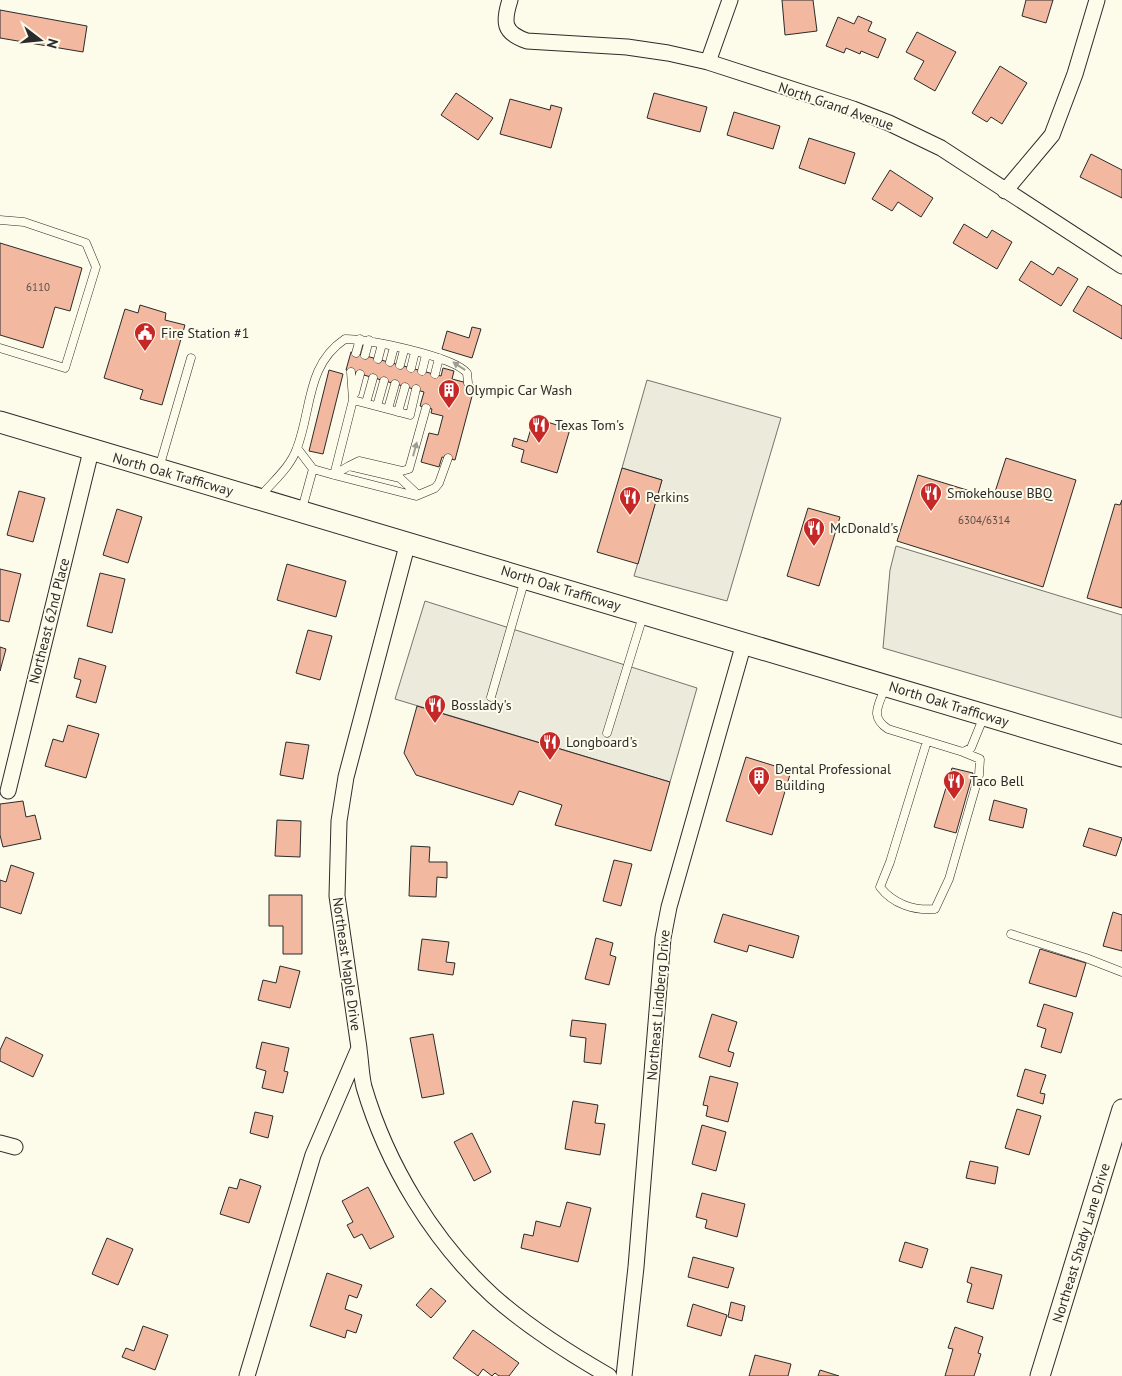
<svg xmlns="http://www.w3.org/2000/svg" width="1122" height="1376" font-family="'PT Sans',sans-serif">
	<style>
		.parking { fill: #eceadb; stroke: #74746e }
		.building { fill: #f2b8a0; stroke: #2b2b2b }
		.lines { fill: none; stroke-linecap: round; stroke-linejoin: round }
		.service-casing { stroke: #2b2b2b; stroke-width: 9 }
		.minor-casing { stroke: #2b2b2b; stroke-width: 17 }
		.tertiary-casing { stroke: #2b2b2b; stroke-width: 21 }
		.secondary-casing { stroke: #2b2b2b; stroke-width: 23 }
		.service { stroke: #fdfbea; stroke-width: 8 }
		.minor { stroke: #fdfbea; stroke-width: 15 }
		.tertiary { stroke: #fdfbea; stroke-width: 19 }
		.secondary { stroke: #fdfbea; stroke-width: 21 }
		.oneway { fill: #9e9d94 }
		.labels { text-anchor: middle; stroke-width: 4; stroke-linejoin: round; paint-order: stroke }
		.number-label { font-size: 11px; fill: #5d4e48 }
		.street-label { font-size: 14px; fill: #2b2b2b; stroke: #fdfbea }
		.poi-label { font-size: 14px; fill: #2b2b2b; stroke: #fdfbea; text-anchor: start }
	</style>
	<rect width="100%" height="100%" fill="#fdfbea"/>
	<path class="parking" d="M647,380l134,38 -54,183 -93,-25 28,-96 -40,-12z
		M896,546l226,69v103l-239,-70 7,-78z
		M425,601l272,87 -27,94 -275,-83z"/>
	<path class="building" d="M782,0h31l4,31 -32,4z
		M1026,0h27l-7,23 -24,-7z
		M0,10l87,16 -4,26 -83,-14z
		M858,16l14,6 -4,9 18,8 -8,19 -17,-7 -1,3 -14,-6 -2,5 -18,-7 12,-29 16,7z
		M917,32l39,20 -21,39 -21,-12 10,-18 -18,-9z
		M1000,66l27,17 -25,41 -11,-7 -4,5 -15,-9z
		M456,93l37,25 -15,22 -37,-25z
		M654,93l53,14 -7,25 -53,-14z
		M510,99l40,11 1,-5 11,3 -11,40 -51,-14z
		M734,112l46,14 -7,23 -46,-14z
		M809,138l46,15 -10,31 -46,-16z
		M1091,154l31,16v28l-42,-21z
		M890,170l43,28 -12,19 -23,-15 -6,9 -20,-12z
		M964,224l23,14 5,-8 20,12 -15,27 -44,-26z
		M0,243l82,25 -12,43 -15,-4 -12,41 -43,-13z
		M1031,261l22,14 5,-8 20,12 -17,27 -42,-26z
		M1088,286l34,20v33l-49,-28z
		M140,305l26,8 -1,7 20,5 -23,80 -22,-6 3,-9 -39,-12 21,-69 13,4z
		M472,327l9,2 -9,29 -30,-9 5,-18 22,7z
		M351,352l90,24 2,-8 11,3 -2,8 23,6 -20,75 -13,-3 -3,10 -18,-5 8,-29 9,2 5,-19 -12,-3 1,-4 -12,-3 4,-14 -78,-22z
		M329,370l14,4 -20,80 -14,-3z
		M534,418l36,11 -13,44 -36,-11 3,-12 -12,-4 2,-8 13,4z
		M1006,458l70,22 -33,107 -146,-46 21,-66 75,23z
		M622,468l40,12 -24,84 -41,-12z
		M19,491l26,7 -12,44 -26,-7z
		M1122,500v108l-35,-10 28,-94 5,1z
		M808,508l32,9 -21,69 -32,-10z
		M117,509l25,8 -14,46 -25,-8z
		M287,564l59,17 -10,36 -59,-17z
		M0,569l21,5 -12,48 -9,-2z
		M100,573l25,6 -13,54 -25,-7z
		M308,630l24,6 -12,44 -24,-7z
		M0,647l6,2 -6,22z
		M79,658l27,8 -10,37 -20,-6 5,-17 -7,-2z
		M417,706l253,76 -19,69 -96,-26 7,-20 -43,-14 -6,14 -97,-30 -12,-22z
		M68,725l31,9 -13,44 -41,-12 8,-27 10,3z
		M286,742l23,3 -6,34 -23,-4z
		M746,757l45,14 -19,64 -46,-14z
		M952,768l21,5 -17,60 -22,-6z
		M994,800l33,9 -4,19 -34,-8z
		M23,801l3,16 9,-2 6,24 -38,8 -3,-12v-31z
		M277,820l24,1 -1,36 -25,-1z
		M1089,828l33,10 -6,18 -33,-10z
		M411,846l19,1 -1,15h18v16l-10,-1 -1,20 -27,-1z
		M614,860l18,4 -11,42 -18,-5z
		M11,865l23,8 -13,41 -21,-7v-27l6,2z
		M269,895h33v59h-19v-28h-14z
		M1113,912l9,3v36l-19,-5z
		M723,914l76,22 -6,22 -44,-13 -2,7 -33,-10z
		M596,938l17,5 -3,12 6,2 -7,28 -24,-6z
		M422,939l27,3 -3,20 9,1 -2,12 -35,-5z
		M1040,949l46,14 -10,34 -47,-14z
		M280,966l20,5 -10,37 -32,-8 5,-20 13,3z
		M1044,1004l29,9 -12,40 -20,-6 5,-18 -9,-3z
		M712,1014l25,8 -9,29 6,2 -4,14 -31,-10z
		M572,1020l34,4 -5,40 -17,-2 2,-24 -16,-2z
		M433,1034l11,60 -22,4 -12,-60z
		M6,1037l37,18 -10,22 -33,-16v-11z
		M262,1042l27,6 -5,23 4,1 -5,21 -21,-5 4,-17 -10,-3z
		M1025,1069l21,6 -6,18 5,1 -2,10 -26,-8z
		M710,1076l28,7 -10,39 -22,-6 2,-10 -5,-1z
		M573,1101l25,4 -3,18 10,1 -5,31 -35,-6z
		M1017,1109l24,7 -12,39 -24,-7z
		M255,1112l18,4 -5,22 -18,-5z
		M702,1125l24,7 -10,39 -24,-7z
		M472,1133l19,39 -17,9 -20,-39z
		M970,1161l28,6 -3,17 -29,-6z
		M240,1179l21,7 -12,37 -29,-9 9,-27 8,2z
		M368,1187l26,50 -24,12 -8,-15 -8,4 -7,-13 6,-3 -11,-21z
		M702,1193l43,11 -8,33 -32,-9 2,-8 -11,-3z
		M567,1202l24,6 -13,54 -57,-14 3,-14 9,2 3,-15 24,6z
		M107,1238l26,11 -15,36 -26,-11z
		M905,1242l23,7 -6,19 -23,-7z
		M693,1257l41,11 -6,20 -40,-11z
		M971,1267l31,8 -9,34 -26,-7 5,-18 -5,-2z
		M327,1273l35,12 -5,13 -8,-3 -4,14 17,6 -6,18 -9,-3 -2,8 -35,-12z
		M431,1288l15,13 -15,17 -15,-13z
		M731,1302l14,4 -3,15 -14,-4z
		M693,1304l34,11 -6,21 -34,-10z
		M143,1326l25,9 -13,35 -33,-13 4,-9 8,3z
		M955,1327l28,10 -5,16 3,1 -7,22h-29l8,-27 -5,-1z
		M473,1330l46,33 -10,13h-10l-4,-3 -3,3 -9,-7 -5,7 -25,-18z
		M755,1355l36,9 -3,12h-39z
		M820,1370l19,6h-21z"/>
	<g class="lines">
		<g class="service-casing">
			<path id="service" d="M0,220l24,2 62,21 10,24 -31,101 -65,-20
				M356,353l4,-14
				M365,355l4,-15
				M378,359l4,-15
				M390,362l4,-15
				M400,365l4,-15
				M411,368l4,-16
				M422,371l4,-16
				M351,372l2,28
				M435,374l4,-16
				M355,393l5,-19
				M366,403l7,-25
				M377,406l7,-25
				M388,409l7,-25
				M398,412l7,-25
				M297,448l16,21
				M349,466l10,-5 43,10 7,-2 17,-61
				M159,468l32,-110
				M334,475l82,21 19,-8 4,-5 9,-25
				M334,475l15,-9 51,12 18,17
				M260,497c13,-16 30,-29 37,-49 15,-39 9,-83 48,-109 23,0 108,17 122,34l1,10
				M302,509l11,-40 21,6 19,-75 57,15 6,-26
				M885,687c-6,19 -16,29 3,42l75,23 8,-4 13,-32
				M491,697l34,-118
				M607,733l36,-117
				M927,741l-37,121 -10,25c13,17 34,24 55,22l14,-30 30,-104 1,-16 -17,-7
				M1011,934l75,24 36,14"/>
		</g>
		<g class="minor-casing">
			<path id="minor" d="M510,0c-7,22 -7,33 17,41l100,6 41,6 40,9 145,47 36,14 52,25 181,118
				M708,62l22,-62
				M1005,191l47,-56 23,-61 22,-74
				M8,791l83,-340
				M359,1049c2,13 2,26 5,38 23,78 69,154 129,209 35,31 76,57 116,80
				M0,1143l15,4
				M247,1376l66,-221 46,-107 -22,-152 2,-75 7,-44 62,-235
				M624,1376l12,-109 27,-329 6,-31 75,-264"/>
		</g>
		<g class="tertiary-casing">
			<path id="tertiary" d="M1040,1376l82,-267"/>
		</g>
		<g class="secondary-casing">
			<path id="secondary" d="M0,422l1122,334"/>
		</g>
		<use href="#service" class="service"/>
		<use href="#minor" class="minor"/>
		<use href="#tertiary" class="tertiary"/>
		<use href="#secondary" class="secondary"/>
	</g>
	<defs><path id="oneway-solid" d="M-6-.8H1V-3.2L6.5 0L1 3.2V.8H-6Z" transform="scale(1.25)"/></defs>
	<g class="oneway">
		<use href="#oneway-solid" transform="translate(459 366) rotate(-147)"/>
		<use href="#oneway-solid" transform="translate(415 449) rotate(-75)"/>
	</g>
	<defs>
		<g id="civic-pin" transform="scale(1.125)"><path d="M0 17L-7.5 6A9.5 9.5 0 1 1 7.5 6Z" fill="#c62828" stroke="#fdfbea"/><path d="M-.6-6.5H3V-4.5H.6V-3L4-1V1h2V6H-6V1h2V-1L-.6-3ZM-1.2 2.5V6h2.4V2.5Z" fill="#fff"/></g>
		<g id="building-pin" transform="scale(1.125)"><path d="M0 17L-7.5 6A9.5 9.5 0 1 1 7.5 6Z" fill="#c62828" stroke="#fdfbea"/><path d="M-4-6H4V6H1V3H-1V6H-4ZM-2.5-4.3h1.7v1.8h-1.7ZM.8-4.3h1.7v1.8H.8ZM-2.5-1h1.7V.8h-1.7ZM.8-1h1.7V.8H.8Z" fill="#fff"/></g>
		<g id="restaurant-pin" transform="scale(1.125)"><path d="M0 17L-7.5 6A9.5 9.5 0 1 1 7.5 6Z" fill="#c62828" stroke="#fdfbea"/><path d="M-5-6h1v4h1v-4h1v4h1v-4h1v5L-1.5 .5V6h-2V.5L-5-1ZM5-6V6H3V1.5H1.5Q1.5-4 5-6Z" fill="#fff"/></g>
	</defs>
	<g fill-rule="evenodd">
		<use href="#civic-pin" x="145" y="333"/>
		<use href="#building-pin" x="449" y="390"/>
		<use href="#restaurant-pin" x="539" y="425"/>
		<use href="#restaurant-pin" x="931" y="493"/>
		<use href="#restaurant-pin" x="630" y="497"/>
		<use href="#restaurant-pin" x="814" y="528"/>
		<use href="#restaurant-pin" x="435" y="705"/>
		<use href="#restaurant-pin" x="550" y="742"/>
		<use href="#building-pin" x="759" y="777"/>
		<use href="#restaurant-pin" x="954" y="781"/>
	</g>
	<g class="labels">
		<g class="number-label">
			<text x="38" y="291">6110</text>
			<text x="984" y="524">6304/6314</text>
		</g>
		<g class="street-label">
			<text transform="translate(836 106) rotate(19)" y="5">North Grand Avenue</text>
			<text transform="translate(173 474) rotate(16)" y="5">North Oak Trafficway</text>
			<text transform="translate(561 588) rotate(17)" y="5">North Oak Trafficway</text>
			<text transform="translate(49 621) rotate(-76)" y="5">Northeast 62nd Place</text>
			<text transform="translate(949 704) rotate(17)" y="5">North Oak Trafficway</text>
			<text transform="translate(347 964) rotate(82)" y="5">Northeast Maple Drive</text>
			<text transform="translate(658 1005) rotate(-85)" y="5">Northeast Lindberg Drive</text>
			<text transform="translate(1081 1243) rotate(-73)" y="5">Northeast Shady Lane Drive</text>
		</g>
		<g class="poi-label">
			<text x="161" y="338">Fire Station #1</text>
			<text x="465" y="395">Olympic Car Wash</text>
			<text x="555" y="430">Texas Tom's</text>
			<text x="947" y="498">Smokehouse BBQ</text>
			<text x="646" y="502">Perkins</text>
			<text x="830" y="533">McDonald's</text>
			<text x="451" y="710">Bosslady's</text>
			<text x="566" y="747">Longboard's</text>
			<text x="775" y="774">Dental Professional<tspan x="775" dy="16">Building</tspan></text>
			<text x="970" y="786">Taco Bell</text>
		</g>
	</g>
	<g transform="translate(40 40) rotate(106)" stroke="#fdfbea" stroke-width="4" paint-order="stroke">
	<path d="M0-4L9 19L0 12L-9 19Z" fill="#2b2b2b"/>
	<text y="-8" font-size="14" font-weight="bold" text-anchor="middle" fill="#2b2b2b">N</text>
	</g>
</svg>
